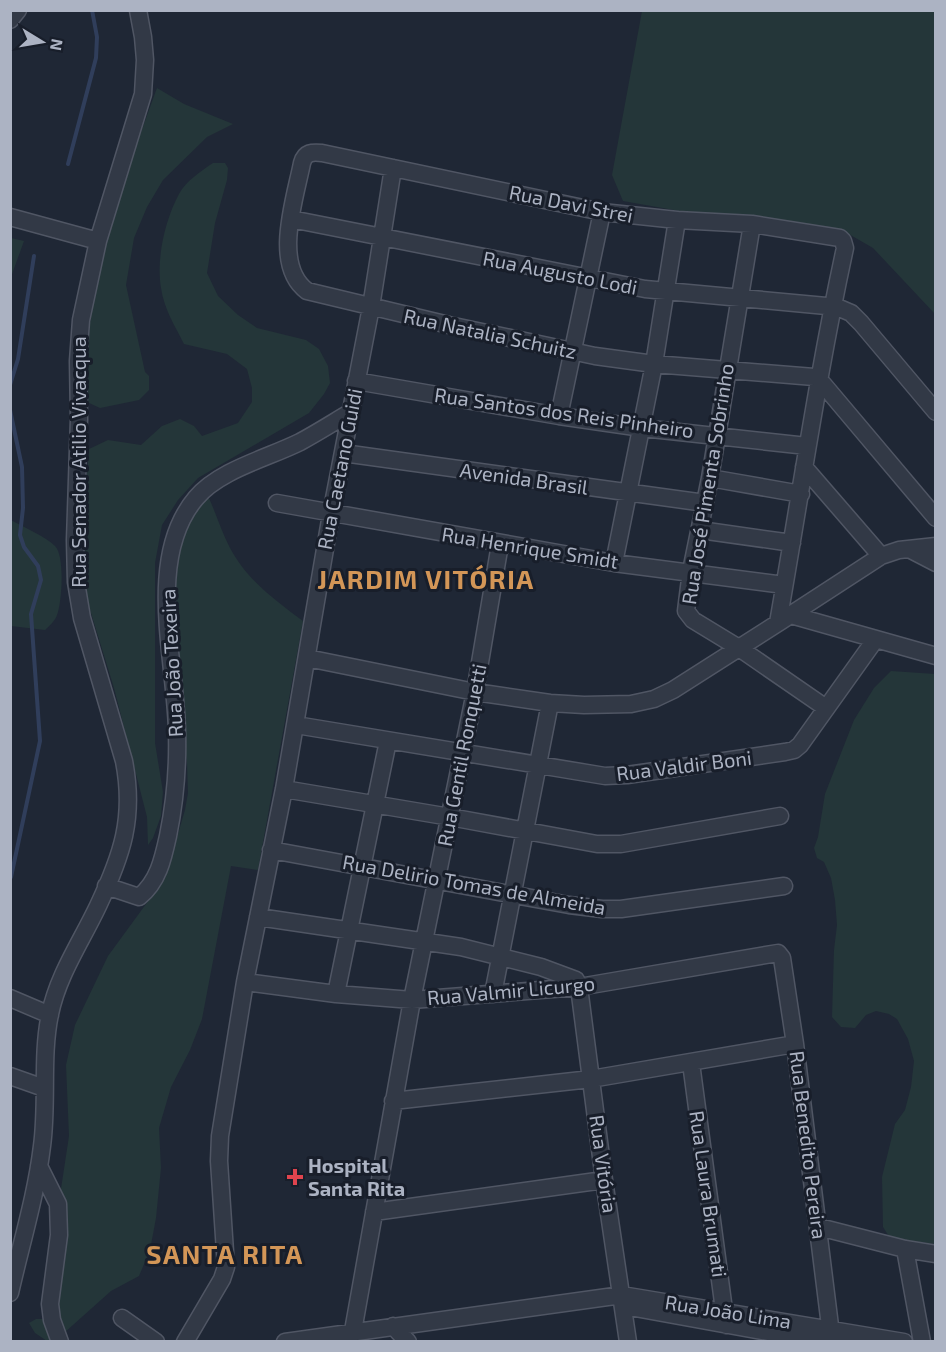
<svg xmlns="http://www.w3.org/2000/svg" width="946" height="1352" font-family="'Exo 2',sans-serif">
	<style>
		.green { fill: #243639 }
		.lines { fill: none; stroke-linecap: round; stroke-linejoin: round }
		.stream { stroke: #303e5b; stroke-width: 4 }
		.minor-casing { stroke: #505664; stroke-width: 19 }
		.minor { stroke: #323946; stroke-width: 16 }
		.health-dot { fill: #e0444e; stroke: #181e2a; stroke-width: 2 }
		.labels { text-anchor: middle; stroke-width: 6; stroke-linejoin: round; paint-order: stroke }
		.street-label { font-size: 20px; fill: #acb3c3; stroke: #181e2a }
		.poi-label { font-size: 20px; font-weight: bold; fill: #acb3c3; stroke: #181e2a; text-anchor: start }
		.district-label { font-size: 26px; font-weight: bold; letter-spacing: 1.5px; fill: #d39657; stroke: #181e2a }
	</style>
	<rect width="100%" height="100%" fill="#1f2735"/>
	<path class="green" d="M642,11h293v303l-62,-66 -26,-15 -26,-6 -136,-15 -62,-11 -11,-26z
		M157,88l27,16 49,20 -26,13 -44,43 -16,27 -13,31 -8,47 19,87 4,4v14l-10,10 -39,8 -13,-6c-6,-110 33,-212 70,-314z
		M213,163h12l3,5 -1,12 -12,43 -8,50 11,23 20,19 19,13 49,12 13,9 9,17 2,17 -6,11 -15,19 -111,65 -20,22 -16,25 -7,38v180l8,49 -2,24 -8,22 -5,7 -1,-28 -33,-129 -27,-88 -6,-55 8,-96 19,-9 33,5 21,-19 18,-7 14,7 8,10 36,-13 14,-21v-14l-5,-19 -20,-15 -43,-10c-9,-18 -20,-35 -23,-56 -5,-29 4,-68 18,-94 7,-13 22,-23 34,-31z
		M11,238l13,3 -13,36 -1,-39z
		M208,496c8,17 13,35 22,52 17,32 45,52 73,73l-45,249 -27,-4 -29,153 -12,31 -19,37 -12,41 2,40 -5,50 -6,32 -11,26 -28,15 -47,42 -17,8 -12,-8 -6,-10 7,-4h7l5,-5 -2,-26 23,-152 -3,-71 9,-40 33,-69 57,-78 20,-68 3,-17 -1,-30 -13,-112 1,-84 14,-45z
		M11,520c12,7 34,16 44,26 10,10 7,56 2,69 -2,6 -7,10 -12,15l-34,-4z
		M891,671l44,3v570l-45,-6 -7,-11 -1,-50 13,-53 10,-14 6,-23 3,-26 -6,-22 -11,-20 -8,-5 -13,-3 -10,4 -11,13 -14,-1 -9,-10 2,-67 3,-25 -2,-25 -4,-22 -7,-16 -7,-4 -3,-10 4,-11 7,-43 29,-74 20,-32z"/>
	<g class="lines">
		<path class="stream" d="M68,164l28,-106 1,-21 -5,-27
			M10,385l8,-26 16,-103
			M10,410l12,57 1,41 -3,27 4,12 14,19 3,14 -10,34 9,127 -29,136"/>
		<g class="minor-casing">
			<path id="minor" d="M10,20l8,-10
				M10,217l88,24
				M291,219l354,70 192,18 14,6 10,10 75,89
				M752,224l-42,254 -19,93 -5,40 7,9 46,28 87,60
				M356,381l203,35 83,12 165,18
				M559,416l43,-204
				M343,453l362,50
				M804,467l77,89
				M710,478l91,16
				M277,503l337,60 170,22
				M700,530l92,13
				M909,549l27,14
				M614,563l40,-199 23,-144
				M791,615l145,41
				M778,623l103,-67 18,-6 37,-4
				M307,658l168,34 75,11 34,2 47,-1 23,-5 19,-9 105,-67c22,-125 40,-251 67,-375l-2,-7 -3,-3 -88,-14 -75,-4 -75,-8 -280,-59c-10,-1 -17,-1 -20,10 -7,36 -30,102 5,128l142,34 146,31 59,8 160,13 9,7 113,134
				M296,725l309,51 22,-1 158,-23 9,-2 6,-5 75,-105
				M284,789l166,28 147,27h24l159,-28
				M271,850l298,55 33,4h19l163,-23
				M106,886l33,11c19,-15 24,-38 29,-61 7,-34 10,-69 9,-104 -1,-71 -32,-174 19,-234 23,-28 72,-40 104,-56 17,-9 34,-20 51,-30
				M258,917l203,30 80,20 35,13 3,7 25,193 24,162
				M245,982l91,12 76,6 167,-13 199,-34 4,5 13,86 37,298
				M336,994l52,-253
				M493,994l57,-291
				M10,998l40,17
				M691,1063l35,262
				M10,1076l34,12
				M393,1101l198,-22 204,-35
				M39,1166l19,38 1,31 -9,69 2,16 8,22
				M374,1212l230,-32
				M819,1227l86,22 31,5
				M905,1249l17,93
				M10,1293c11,-49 26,-97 32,-147 6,-44 -1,-89 8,-132 8,-39 31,-72 48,-108 24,-51 37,-88 26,-145l-42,-143 -6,-36 -1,-42 4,-121 -1,-58 3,-41 17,-79 45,-147 2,-34 -2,-23 -5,-27
				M624,1306l199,36
				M122,1318l34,24
				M393,1326l15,16
				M353,1331l59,-331 63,-308 25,-148
				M185,1342l37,-63 4,-12 -7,-106 1,-25 25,-154 39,-193 47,-275 40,-207 22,-139
				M285,1342l337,-47 282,47"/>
		</g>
		<use href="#minor" class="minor"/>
	</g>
	<path class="health-dot" d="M292 1168h6v6h6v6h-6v6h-6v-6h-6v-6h6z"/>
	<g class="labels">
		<g class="street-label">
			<text transform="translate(571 204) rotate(11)" y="7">Rua Davi Strei</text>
			<text transform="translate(560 273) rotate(11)" y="7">Rua Augusto Lodi</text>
			<text transform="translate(490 334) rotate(12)" y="7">Rua Natalia Schuitz</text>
			<text transform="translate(564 413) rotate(8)" y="7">Rua Santos dos Reis Pinheiro</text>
			<text transform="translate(79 462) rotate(-90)" y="7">Rua Senador Atilio Vivacqua</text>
			<text transform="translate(340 469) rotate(-79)" y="7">Rua Caetano Guidi</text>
			<text transform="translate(524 479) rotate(8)" y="7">Avenida Brasil</text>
			<text transform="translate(708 484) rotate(-81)" y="7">Rua José Pimenta Sobrinho</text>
			<text transform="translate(530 548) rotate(9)" y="7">Rua Henrique Smidt</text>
			<text transform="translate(172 663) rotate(-93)" y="7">Rua João Texeira</text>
			<text transform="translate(462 755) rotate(-79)" y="7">Rua Gentil Ronquetti</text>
			<text transform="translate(684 766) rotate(-7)" y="7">Rua Valdir Boni</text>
			<text transform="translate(474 885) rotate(10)" y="7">Rua Delirio Tomas de Almeida</text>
			<text transform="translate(511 991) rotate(-5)" y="7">Rua Valmir Licurgo</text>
			<text transform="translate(808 1145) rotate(83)" y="7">Rua Benedito Pereira</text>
			<text transform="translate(603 1164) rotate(82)" y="7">Rua Vitória</text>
			<text transform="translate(708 1194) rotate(82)" y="7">Rua Laura Brumati</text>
			<text transform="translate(728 1312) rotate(9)" y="7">Rua João Lima</text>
		</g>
		<g class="poi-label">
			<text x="308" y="1173">Hospital<tspan x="308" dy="23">Santa Rita</tspan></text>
		</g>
		<g class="district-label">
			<text x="426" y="589">JARDIM VITÓRIA</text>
			<text x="225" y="1264">SANTA RITA</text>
		</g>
	</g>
	<rect width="946" height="1352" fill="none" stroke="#acb3c3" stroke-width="24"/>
	<g transform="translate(42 42) rotate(101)" stroke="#181e2a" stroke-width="4.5" paint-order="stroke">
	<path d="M0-4.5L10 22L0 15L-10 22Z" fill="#acb3c3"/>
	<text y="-9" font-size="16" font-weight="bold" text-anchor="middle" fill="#acb3c3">N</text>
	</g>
</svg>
